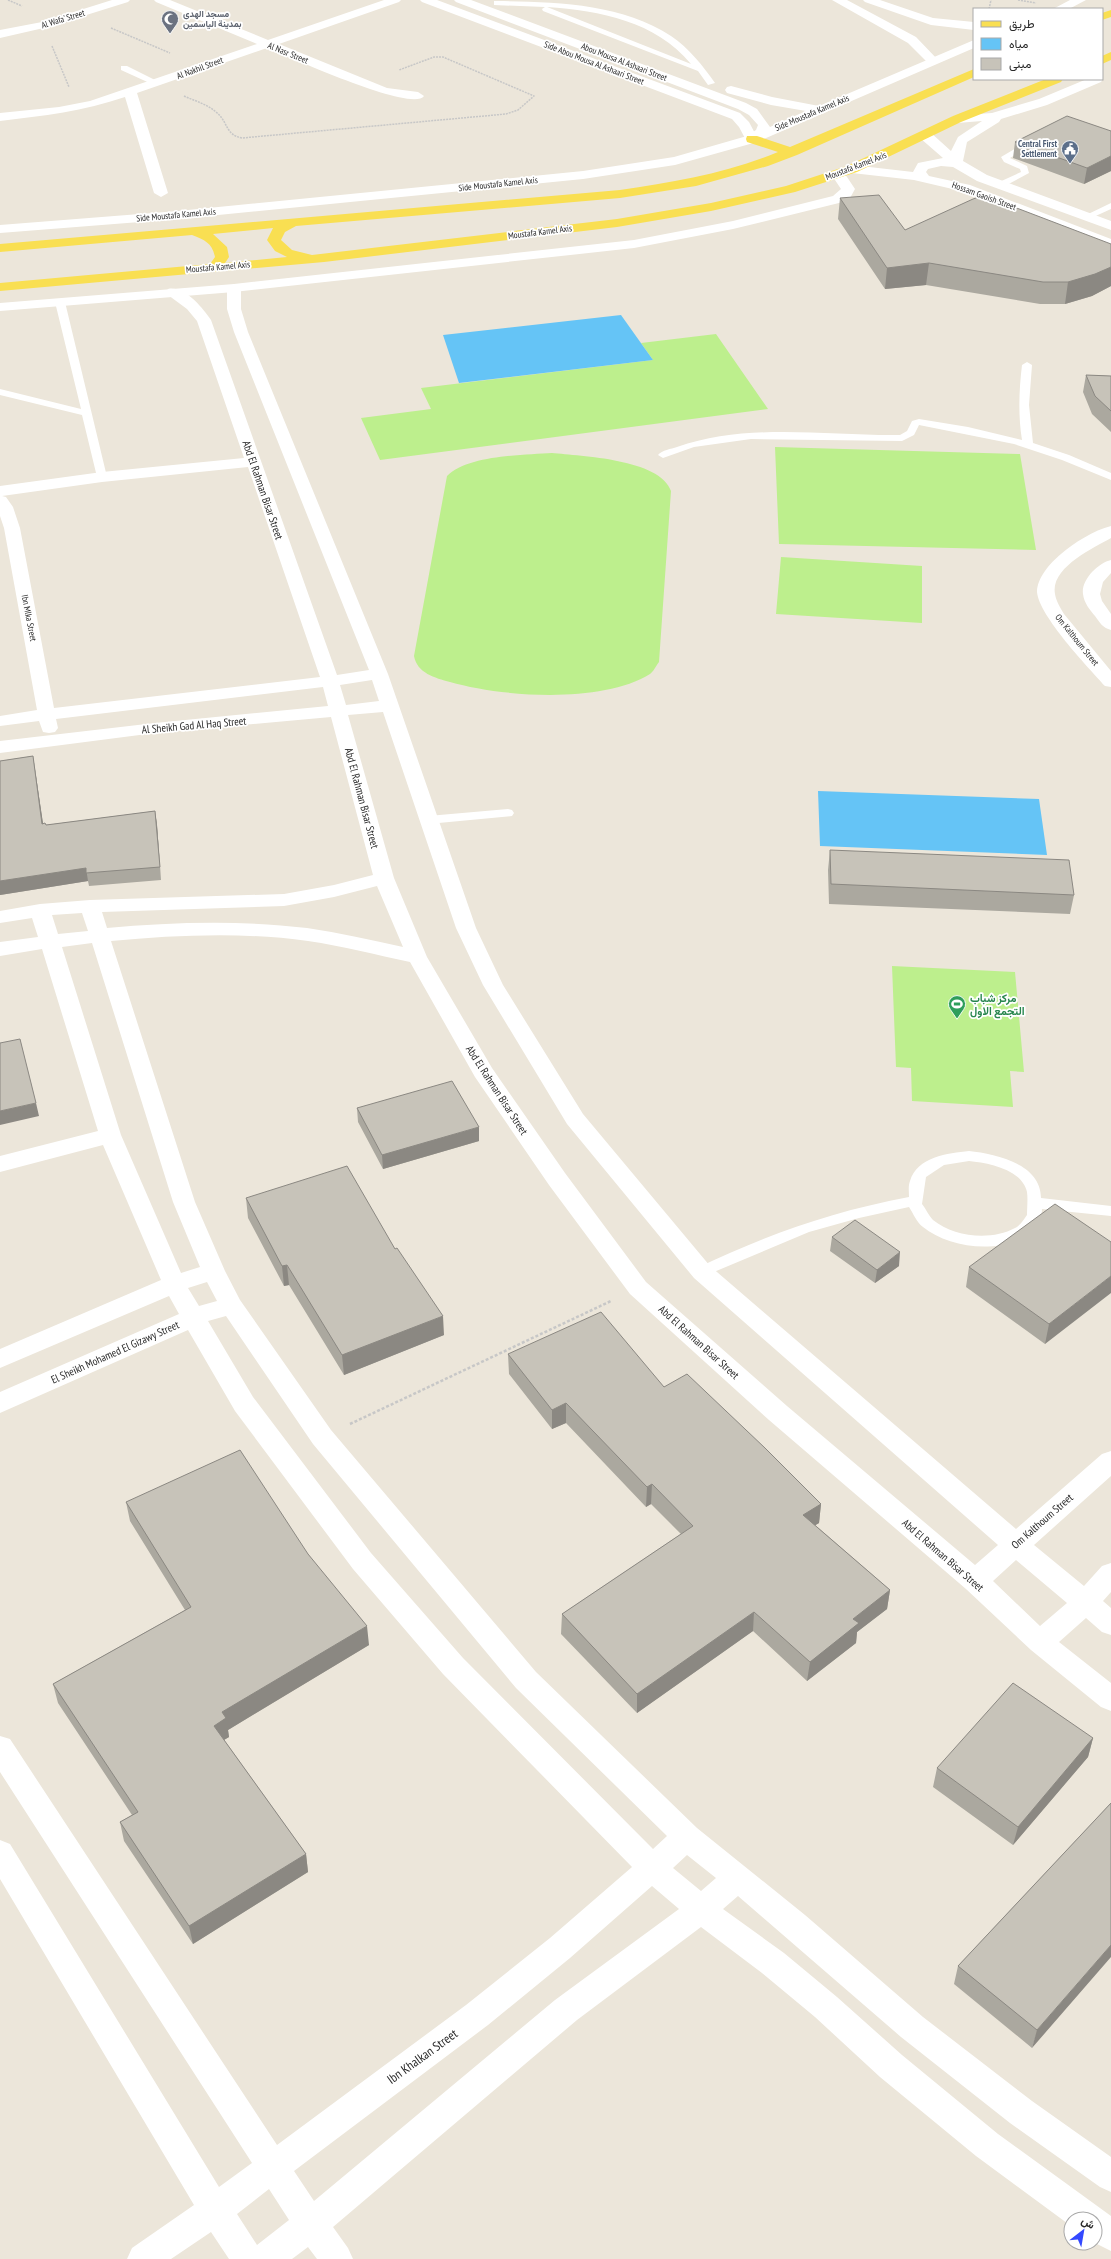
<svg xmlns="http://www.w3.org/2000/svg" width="1111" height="2259" font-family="'PT Sans Narrow',Vazirmatn,sans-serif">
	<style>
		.pitch { fill: #bdef8d }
		.water { fill: #65c4f6 }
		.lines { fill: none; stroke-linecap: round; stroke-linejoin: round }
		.path-far1 { stroke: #c7c7c7; stroke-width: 1.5; stroke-dasharray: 2 1; stroke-linecap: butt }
		.path { stroke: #c7c7c7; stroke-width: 2.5; stroke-dasharray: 3 2; stroke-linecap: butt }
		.lane { fill: #fff; fill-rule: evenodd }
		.street { fill: #fff; fill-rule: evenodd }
		.secondary { fill: #fff; fill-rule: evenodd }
		.primary { fill: #f9df52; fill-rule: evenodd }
		.wall { fill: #aba89f }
		.shaded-wall { fill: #8b8882 }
		.building { fill: #c7c3b9; stroke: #8b8882 }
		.labels { text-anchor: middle; stroke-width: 3.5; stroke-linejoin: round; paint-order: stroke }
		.far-worship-label { font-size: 9px; font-weight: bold; fill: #5b616d; stroke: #fff; text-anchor: start }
		.far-street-label { font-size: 9px; fill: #292929; stroke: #fff }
		.far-service-label { font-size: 9px; font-weight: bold; fill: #4e5e75; stroke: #fff; text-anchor: end }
		.street-label { font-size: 11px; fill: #292929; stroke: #fff }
		.leisure-label { font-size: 11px; font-weight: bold; fill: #27864d; stroke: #fff; text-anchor: start }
		.near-street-label { font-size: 13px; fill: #292929; stroke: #fff }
	</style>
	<rect width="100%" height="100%" fill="#ece6da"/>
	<path class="pitch" d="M716,334l52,75 -388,51 -19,-42 70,-9 -10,-21 232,-28 -12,-17z
		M775,447l245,7 16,96 -257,-6z
		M552,453c29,3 108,6 119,38l-12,171c-3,4 -6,10 -9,12 -48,30 -148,23 -200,8 -15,-4 -33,-9 -36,-26l33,-180c21,-21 76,-21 105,-23z
		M781,557l141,9v57l-146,-9z
		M892,966l123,6 9,100 -14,-1 3,36 -101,-6 -1,-33 -15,-1z"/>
	<path class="water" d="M621,315l32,45 -194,23 -16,-48z
		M818,791l221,8 8,56 -227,-9z"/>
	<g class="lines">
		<path class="path-far1" d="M8,0l14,6
			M1018,0l18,3
			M989,9l2,-9
			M111,28l59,25
			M52,46l17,41
			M184,96c11,5 23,8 32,16 12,9 9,23 26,26l264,-24 12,-4 16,-14 -91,-39h-9l-35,13"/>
		<path class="path" d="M350,1424l261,-123"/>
		<path class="lane" d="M497,1c58,1 124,2 174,35 18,12 32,30 44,47l-7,2 -10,-14 -155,-60 -1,-2 3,-2 -51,-2v-4zM547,7c54,4 108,14 144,57z
			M121,66h6l34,17 -7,2 -33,-15z
			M1028,141l7,2 -25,15 17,8 2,7 -26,14h-6v-4l24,-11 -1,-3 -16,-7 -3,-5z
			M1111,203v6l-22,10 -7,-2z
			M60,299l5,3 42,175 -5,3 -5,-3 -15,-62 -82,-20v-6l81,20 -26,-107z
			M1027,362l5,3 -3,40 4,38 36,12 42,18v7l-49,-20 -48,-16 -95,-19 -5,10 -12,6 -151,-2 -57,8 -31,11 -5,-3c4,-5 13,-6 19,-8 71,-25 150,-11 223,-12l7,-4 5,-10 7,-2 49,8 54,13c-4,-25 -3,-50 0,-75z
			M508,809l4,1 2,3 -2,3 -84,8 -6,-4 6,-4z
			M969,1151c27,3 72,13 72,47l70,8v10l-69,-7c0,8 -4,12 -9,18 -24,30 -83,22 -110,0 -6,-4 -10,-14 -14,-20l-50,11 -50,14 -107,45 -5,-1 -2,-4 2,-4c72,-34 133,-56 212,-71 0,-5 -1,-11 1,-16 7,-24 38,-28 59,-30zM969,1161c19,2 53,8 58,31 1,7 0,16 0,23 -3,4 -7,11 -12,13 -24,13 -61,9 -82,-8 -4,-4 -7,-11 -11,-16l4,-27 18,-12z"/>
		<path class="street" d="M112,0h18l-2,2 -80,25 -48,11v-8l42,-8z
			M154,0h16l98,40 116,-40h17l-2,2 -120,42 108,44 31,4 6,4c-12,17 -136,-40 -157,-48l-130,45 31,100 -7,4 -7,-4 -29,-96c-41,14 -82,19 -125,24v-8l59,-6 31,-6 167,-57 -101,-42z
			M420,0h17l303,113 9,9 9,17 -6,4 -5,-1 -8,-15 -7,-8 -310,-117z
			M832,0h15l69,37 23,24 -6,4 -4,-1 -21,-21z
			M863,0h17l53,18 41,4v8l-43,-5 -66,-23z
			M234,284l7,4v21l7,23 140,342 88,254 27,57 80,129 127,152 306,263 86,-75 9,-3v25l-77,69 50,41 18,-20 9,-3v29l-8,9 8,7v27l-9,-3 -16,-14 -27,24 52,41v28l-10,-4 -70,-57 -65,-61 -197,-169 -139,-126 -81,-109 -74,-108 -65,-115c-34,-7 -67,-16 -102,-21 -65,-9 -131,-6 -197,0l84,261 30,69 15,29 91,130 205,242 161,156 108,87 118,102 109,84 79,56v35l-11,-5 -90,-64 -109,-86 -163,-141 -15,13 61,44 53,44 65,58 96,79 113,82v35l-16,-8v-24h-24v7l-95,-70 -96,-79 -65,-60 -53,-44 -61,-46 -124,93 -244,207 15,21 5,11h-36l-9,-12 -16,12h-63l-18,-27 -40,27h-44l5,-11 62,-43 -194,-326v-39l10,4 209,343 33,-24 -252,-391v-36l10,3 267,406 189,-140 84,-67 82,-71 -189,-193 -90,-105 -118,-158 -47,-81 -188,83v-21l179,-78 -10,-18 -169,72v-19l161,-69 -58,-135 -103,27v-16l98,-25 -56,-182 -42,7v-14l38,-5 -6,-19 -32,5v-12l40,-7 50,-4 194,-6 50,-9 39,-10 -42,-158 -176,16 -155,20v-12l155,-18 173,-17 -5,-19 -267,32 2,9 -3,4 -6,1 -6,-1 -4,-11 -39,5v-10l37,-6 -33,-182 -4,-12v-30l102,-14 142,-14 -47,-137 -10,-12 -19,-14 -2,-3 2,-3c16,-4 35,19 43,31l126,355 32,-5 -135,-338 -7,-23v-21zM248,467l72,210 -266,31 -34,-180 -7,-21 -7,-10 -4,-1 100,-14zM372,680l7,21 -33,4 -6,-20zM383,712l73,216 27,57 84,139 127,154 304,267 -23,20 -188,-159 -141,-124 -81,-109 -73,-105 -65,-111 -33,-79 -46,-163zM377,886l26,61c-32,-7 -63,-14 -96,-19 -66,-8 -134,-6 -200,0l-5,-16 182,-6 50,-9zM82,913l6,18 -30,3 -6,-19zM92,943l81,259 27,65 -19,6 -60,-138 -59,-188zM207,1282l10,19 -18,5 -11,-18zM226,1316l87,128 203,244 151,148 -14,13 -190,-191 -92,-105 -118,-156 -45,-76zM1016,1560l51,43 -27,23 -47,-45zM687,1855l29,23 -15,13 -28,-23zM652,1886l27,23 -124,91 -241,201 -20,-30 194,-146 82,-67zM269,2189l20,31 -32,25 -20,-31z
			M1111,526v12c-18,10 -61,30 -56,56 1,7 5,13 9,20l47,57v16l-6,-1c-17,-19 -66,-70 -68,-94 0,-14 13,-29 24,-38 13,-11 33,-24 50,-28z
			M1111,560v13l-8,9 -3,12 2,7 9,13v16c-8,-2 -11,-7 -16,-14 -5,-6 -11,-13 -12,-22 -2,-14 15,-31 28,-34z"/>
		<path class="secondary" d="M454,0h17l275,103 11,6 13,18 36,-16 -35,-6 -44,-12 -2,-3 2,-3 4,-1 41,11 47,9 155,-66v8l-217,94 -82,23 -92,14 -405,40 -178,14v-8l178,-14 405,-40 91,-14 73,-21 9,-6 2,-5 -9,-10 -11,-6 -282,-107z
			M1070,0h16l-17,9h-16z
			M1102,77l1,2 -2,3 -54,23 -46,14 -2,3 -32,20 -4,19 24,14 124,46v9l-134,-49 -24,-14 -12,-1 -13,3 -2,3 3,4 41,9 141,54v9l-150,-57 -47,-11 -62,-7 -7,-4 7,-4 61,7 5,-9 25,-5 -23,-20 -1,-3 1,-3h10l21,19 7,-14 24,-16 -25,2 -6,-4 2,-3 39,-3 47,-14 48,-20h15z
			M838,170l5,1 12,18 -5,9 -7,4 -110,27 -99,19 -400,44 -234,19v-8l234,-19 400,-44 99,-19 100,-25 8,-7 -10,-15z"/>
		<path class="primary" d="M1111,10v7l-9,3v-7z
			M1111,52v8l-9,4v-8z
			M974,69v8l-177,78 -29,11 -72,20 -76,12 -324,28 -11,6 -4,8 11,10 20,5 305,-36 94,-16 75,-17 61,-20 106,-50 93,-37h17l-2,3 -100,40 -104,50 -62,20 -84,19 -94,16 -293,35 -324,29v-8l210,-19 5,-7c-3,-14 -10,-17 -23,-22l-192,17v-8l620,-54c54,-8 108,-17 158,-38l-31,-10 -1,-3 1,-3h10l33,11zM273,228l-6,12 8,11 12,6 -62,6 4,-6 -2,-10 -14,-13z"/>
	</g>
	<path class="wall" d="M1111,131v40l-27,13 -71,-26 2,-16z
		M840,198l65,32 206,56 -19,10 -27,8h-25l-114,-19 -41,4 -47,-70z
		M1086,375l25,1v56l-19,-18 -9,-22z
		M33,756l10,68 3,1 109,-14 2,14 4,55 -72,6 -1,-5 -88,14v-134z
		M830,850l244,45 -4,19 -241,-10 -1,-34z
		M357,1108l122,33 -96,28 -25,-47z
		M246,1198l198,137 -100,40 -55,-90 -5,1 -36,-68z
		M832,1237l67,29 -24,17 -45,-32z
		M1111,1242l-66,102 -79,-57 3,-20z
		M508,1354l156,33 157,117 -2,19 -4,2 75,65 -3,19 -30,23 -1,11 -49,38 -54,-50 -116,82 -76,-79 1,-20 119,-80 -30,-30 -5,3 -80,-84 -14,6 -43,-55z
		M126,1502l182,52 61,91 -141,85 1,7 -5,3 82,114 2,18 -115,72 -69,-103 -4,-19 12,-7 -74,-112 -5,-19 132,-74 -55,-89z
		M1093,1738l-5,19 -75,88 -80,-58 4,-19z
		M1111,1803l-79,245 -78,-64 4,-18z"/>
	<path class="shaded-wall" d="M1111,156v15l-27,13 3,-16z
		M929,263l-3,22 -41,4 2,-21z
		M1111,267v19l-19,10 -27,8 3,-22z
		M33,756l2,13 10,68 -3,-13z
		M155,811l2,14 4,55 -1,-13z
		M86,868l2,13 -88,14v-14z
		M36,1103l3,13 -39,9v-14z
		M479,1127v14l-96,28 -1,-14z
		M900,1252l-1,14 -24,17 2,-13z
		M287,1265l2,20 -5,1 -2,-20z
		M1111,1276v17l-66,51 4,-20z
		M443,1316l1,19 -100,40 -2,-20z
		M566,1403v20l-14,6v-19z
		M652,1484l-1,20 -5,3 1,-20z
		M821,1504l-2,19 -18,11 2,-19z
		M890,1590l-3,19 -30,23 -1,11 -49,38 3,-19 43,-43z
		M754,1612l-1,19 -116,82v-19z
		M367,1626l2,19 -141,85 1,7 -12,7 -3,-18 8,-14z
		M1093,1738l-5,19 -75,88 5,-18z
		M306,1854l2,18 -115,72 -4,-18z
		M1111,1945v12l-79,91 5,-18z"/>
	<path class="building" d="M1067,116l44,15v25l-24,12 -72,-26z
		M879,195l26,35 68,-31 6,-2 14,2 118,45v23l-16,7 -27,8h-25l-114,-19 -42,5 -47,-70z
		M1086,375l25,1v35l-16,-15z
		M33,756l9,68 3,-1 1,2 109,-14 5,56 -74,6v-5l-86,13v-120z
		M830,850l239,10 5,35 -243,-11z
		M20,1039l16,64 -36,8v-68z
		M452,1081l27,46 -97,28 -25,-47z
		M347,1166l48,83 2,-1 46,68 -101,39 -55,-90 -5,1 -36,-68z
		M1055,1204l56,38v34l-62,48 -80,-57z
		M855,1220l45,32 -23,18 -45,-33z
		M601,1312l63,75 23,-13 78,74 56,56 -18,11 87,75 -37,29 6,4 -49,39 -56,-50 -117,82 -75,-80 131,-88 -41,-42 -5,3 -81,-84 -14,7 -44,-56z
		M240,1450l68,104 59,72 -145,86 4,6 -12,8 92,128 -117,72 -69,-104 18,-10 -85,-128 138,-77 -65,-105z
		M1013,1683l80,55 -75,89 -81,-59z
		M1111,1803v142l-74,85 -79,-64z"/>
	<defs>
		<g id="mosque-pin" transform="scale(0.9)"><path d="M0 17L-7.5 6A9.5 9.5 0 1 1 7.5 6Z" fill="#6b7280" stroke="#fff"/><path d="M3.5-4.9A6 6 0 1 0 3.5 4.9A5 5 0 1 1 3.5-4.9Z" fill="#fff"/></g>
		<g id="civic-pin" transform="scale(0.9)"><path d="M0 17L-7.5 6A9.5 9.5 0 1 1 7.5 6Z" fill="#5c6f8a" stroke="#fff"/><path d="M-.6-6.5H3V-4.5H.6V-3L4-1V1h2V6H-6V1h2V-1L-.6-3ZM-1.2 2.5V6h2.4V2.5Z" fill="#fff"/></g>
		<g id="stadium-pin" transform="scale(0.9)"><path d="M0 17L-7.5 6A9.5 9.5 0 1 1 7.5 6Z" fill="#2e9e5b" stroke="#fff"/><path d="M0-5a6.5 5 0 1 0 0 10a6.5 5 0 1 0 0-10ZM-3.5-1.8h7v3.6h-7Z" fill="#fff"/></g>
	</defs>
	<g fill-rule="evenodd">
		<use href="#mosque-pin" x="170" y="19"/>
		<use href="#civic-pin" x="1070" y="149"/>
		<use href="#stadium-pin" x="957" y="1004"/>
	</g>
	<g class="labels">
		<g class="far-worship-label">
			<text x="183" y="17">مسجد الهدى<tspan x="183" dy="10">بمدينة الياسمين</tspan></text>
		</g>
		<g class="far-street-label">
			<text transform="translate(63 19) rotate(-17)" y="3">Al Wafa' Street</text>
			<text transform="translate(288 53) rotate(22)" y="3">Al Nasr Street</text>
			<text transform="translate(624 62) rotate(21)" y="3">Abou Mousa Al Ashaari Street</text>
			<text transform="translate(594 63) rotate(21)" y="3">Side Abou Mousa Al Ashaari Street</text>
			<text transform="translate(200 68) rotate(-20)" y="3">Al Nakhil Street</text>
			<text transform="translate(812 113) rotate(-23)" y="3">Side Moustafa Kamel Axis</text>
			<text transform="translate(856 166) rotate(-21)" y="3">Moustafa Kamel Axis</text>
			<text transform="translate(498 184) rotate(-6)" y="3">Side Moustafa Kamel Axis</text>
			<text transform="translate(984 196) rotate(20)" y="3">Hossam Gaoish Street</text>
			<text transform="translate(176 215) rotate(-5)" y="3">Side Moustafa Kamel Axis</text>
			<text transform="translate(540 232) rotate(-7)" y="3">Moustafa Kamel Axis</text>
			<text transform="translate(218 267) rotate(-5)" y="3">Moustafa Kamel Axis</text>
			<text transform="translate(29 618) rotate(79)" y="3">Ibn Mlka Street</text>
			<text transform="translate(1077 640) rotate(51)" y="3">Om Kalthoum Street</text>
		</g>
		<g class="far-service-label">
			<text x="1057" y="147">Central First<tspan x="1057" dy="10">Settlement</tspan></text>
		</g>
		<g class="street-label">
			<text transform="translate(263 490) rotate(71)" y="4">Abd El Rahman Bisar Street</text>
			<text transform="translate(194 725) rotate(-5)" y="4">Al Sheikh Gad Al Haq Street</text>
			<text transform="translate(362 798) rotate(75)" y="4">Abd El Rahman Bisar Street</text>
			<text transform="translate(497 1090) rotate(57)" y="4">Abd El Rahman Bisar Street</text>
			<text transform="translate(699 1342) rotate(42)" y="4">Abd El Rahman Bisar Street</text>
			<text transform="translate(115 1352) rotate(-24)" y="4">El Sheikh Mohamed El Gizawy Street</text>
			<text transform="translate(1042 1521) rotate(-41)" y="4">Om Kalthoum Street</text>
			<text transform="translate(943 1555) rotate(41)" y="4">Abd El Rahman Bisar Street</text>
		</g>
		<g class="leisure-label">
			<text x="970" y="1002">مركز شباب<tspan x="970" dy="13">التجمع الاول</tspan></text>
		</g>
		<g class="near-street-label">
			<text transform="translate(422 2056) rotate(-36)" y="5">Ibn Khalkan Street</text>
		</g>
	</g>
	<rect x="973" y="8" width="130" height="72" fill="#ffffff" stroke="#a9a9a9"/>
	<rect x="981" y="21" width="20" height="6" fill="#f9df52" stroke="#a9a9a9"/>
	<text x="1009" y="28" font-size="12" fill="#292929">طريق</text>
	<rect x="981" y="38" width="20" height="12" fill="#65c4f6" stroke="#a9a9a9"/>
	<text x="1009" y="48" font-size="12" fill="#292929">مياه</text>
	<rect x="981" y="58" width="20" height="12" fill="#c7c3b9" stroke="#a9a9a9"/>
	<text x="1009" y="68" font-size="12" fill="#292929">مبنى</text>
	<g transform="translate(1083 2231) rotate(31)"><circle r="19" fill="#ffffff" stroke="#a9a9a9"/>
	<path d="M0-3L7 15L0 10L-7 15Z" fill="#3449ff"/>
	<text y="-6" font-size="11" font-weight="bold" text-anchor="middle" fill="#292929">ش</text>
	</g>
</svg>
